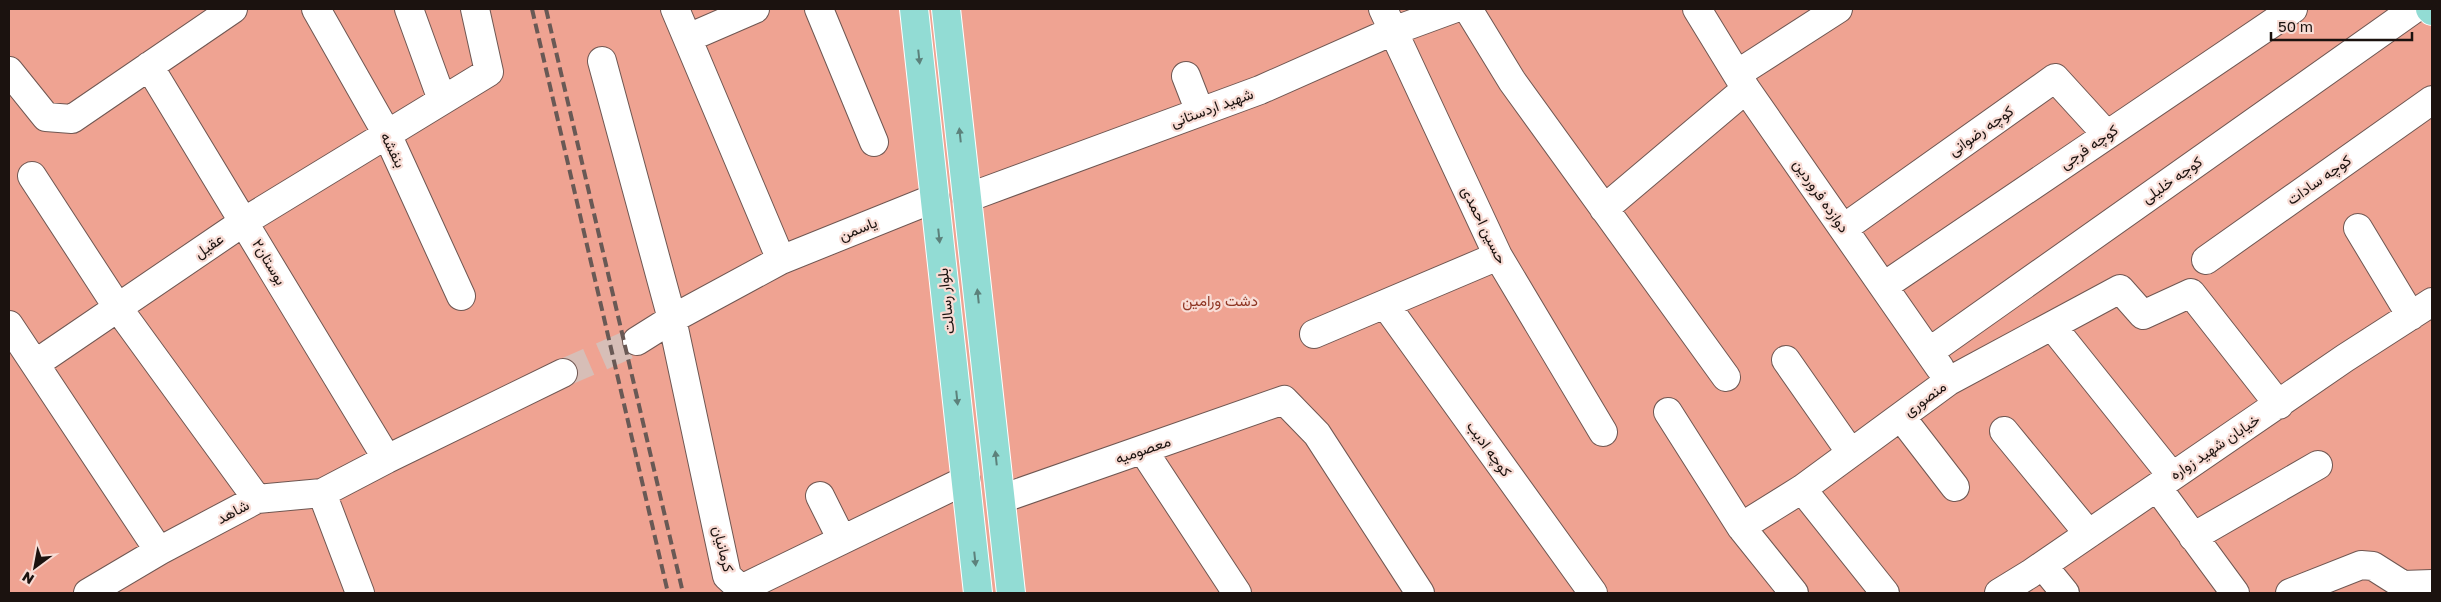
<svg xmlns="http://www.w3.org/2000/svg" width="2441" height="602" font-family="'Golos Text',Vazirmatn,sans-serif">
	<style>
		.green { fill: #efa392 }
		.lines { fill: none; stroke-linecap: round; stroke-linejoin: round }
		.minor-tunnel { stroke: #d7beb7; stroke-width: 28; stroke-dasharray: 28 14; stroke-linecap: butt }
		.minor-casing { stroke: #6f5752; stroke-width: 30 }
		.major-casing { stroke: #fff; stroke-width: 30 }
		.minor { stroke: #fff; stroke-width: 28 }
		.major { stroke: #92dcd4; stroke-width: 28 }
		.rail { stroke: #695955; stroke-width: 4; stroke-dasharray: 10 5; stroke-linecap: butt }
		.oneway { fill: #5c817b }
		.labels { text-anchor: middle; stroke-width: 4.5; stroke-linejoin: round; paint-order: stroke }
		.street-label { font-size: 15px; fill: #1b120f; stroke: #f8dcd5 }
		.park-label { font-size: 15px; fill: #8f3624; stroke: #f8dcd5 }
	</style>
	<rect width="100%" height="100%" fill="#f8dcd5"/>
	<path class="green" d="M9,9h2423v584h-2423z"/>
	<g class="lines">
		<path class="minor-tunnel" d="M563,373l74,-32"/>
		<g class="minor-casing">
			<path id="minor" d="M316,9l71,125 74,162
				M409,9l33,91
				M675,9l106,251
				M819,9l55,133
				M1383,9l115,247 105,176
				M1468,9l44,72 214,296
				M1697,9l49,80 194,279
				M688,38l67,-29
				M602,61l70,258 55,257 14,13 225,-109
				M149,66l238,393
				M9,71l37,46 26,2 161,-110
				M1737,74l101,-65
				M1186,76l14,36
				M32,176l86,132 139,191
				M967,198l293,-108 133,-59 60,-22
				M1604,209l142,-120
				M1844,228l211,-150 52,57
				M2358,228l53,88
				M2206,260l226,-160
				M1884,286l409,-277
				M1385,304l208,289
				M9,325l150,226
				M2052,326l120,150
				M1314,334l184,-78
				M637,341l35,-22 109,-59 154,-62
				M1929,352l485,-343
				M1786,360l65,93
				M35,364l210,-143 244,-149 -14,-63
				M1668,412l73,115 53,66
				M1901,417l54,70
				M2004,431l84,102
				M1143,450l94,143
				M2157,487l78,106
				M1802,489l83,104
				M322,493l38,100
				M820,496l22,44
				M1001,499l283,-99 33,34 103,159
				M1741,527l61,-38 147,-108 171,-92 23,26 48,-22 88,112
				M2193,537l125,-72
				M2048,572l17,21
				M88,593l71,-42 98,-52 65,-6 65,-34 176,-86
				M1999,593l31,-19 315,-216 87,-56
				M2290,593l71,-28 12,1 30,19 29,-1"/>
		</g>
		<g class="major-casing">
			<path id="major" d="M914,9l64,584
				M946,9l65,584
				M2430,9l2,2"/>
		</g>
		<use href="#minor" class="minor"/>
		<use href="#major" class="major"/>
		<path class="rail" d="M532,9l136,584
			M546,9l137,584"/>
	</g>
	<defs><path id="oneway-solid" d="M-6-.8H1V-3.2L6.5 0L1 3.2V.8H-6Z" transform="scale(1.25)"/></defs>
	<g class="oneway">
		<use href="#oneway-solid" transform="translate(919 57) rotate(84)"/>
		<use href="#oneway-solid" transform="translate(960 135) rotate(-96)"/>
		<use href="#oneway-solid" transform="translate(939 236) rotate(84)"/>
		<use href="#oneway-solid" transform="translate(978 296) rotate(-96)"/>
		<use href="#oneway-solid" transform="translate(957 398) rotate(84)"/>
		<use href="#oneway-solid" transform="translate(996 458) rotate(-96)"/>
		<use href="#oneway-solid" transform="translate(975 559) rotate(84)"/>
	</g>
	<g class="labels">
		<g class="street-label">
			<text transform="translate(1212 108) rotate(-20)" y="5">شهید اردستانی</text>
			<text transform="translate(1981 131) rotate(-35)" y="5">کوچه رضوانی</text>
			<text transform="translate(2089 147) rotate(-34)" y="5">کوچه فرجی</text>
			<text transform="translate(393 150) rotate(64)" y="5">بنفشه</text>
			<text transform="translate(2172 180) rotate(-35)" y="5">کوچه خلیلی</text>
			<text transform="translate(2319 180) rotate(-35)" y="5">کوچه سادات</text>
			<text transform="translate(1821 196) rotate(55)" y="5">دوازده فروردین</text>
			<text transform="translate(1484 225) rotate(64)" y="5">حسین احمدی</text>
			<text transform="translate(858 229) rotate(-22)" y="5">یاسمن</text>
			<text transform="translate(209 246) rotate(-34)" y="5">عقیل</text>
			<text transform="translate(269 262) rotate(59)" y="5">بوستان۲</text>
			<text transform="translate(946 301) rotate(-96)" y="5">بلوار رسالت</text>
			<text transform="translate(1925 399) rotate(-36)" y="5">منصوری</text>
			<text transform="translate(2215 447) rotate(-34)" y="5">خیابان شهید زواره</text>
			<text transform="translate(1489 449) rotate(54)" y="5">کوچه ادیب</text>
			<text transform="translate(1143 450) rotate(-19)" y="5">معصومیه</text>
			<text transform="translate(233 512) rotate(-28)" y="5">شاهد</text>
			<text transform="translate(723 549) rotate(76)" y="5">کرمانیان</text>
		</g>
		<g class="park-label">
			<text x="1220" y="306">دشت ورامین</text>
		</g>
	</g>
	<rect width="2441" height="602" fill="none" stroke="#1b120f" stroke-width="20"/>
	<g transform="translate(35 567) rotate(212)" stroke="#f8dcd5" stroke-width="4" paint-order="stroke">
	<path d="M0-4L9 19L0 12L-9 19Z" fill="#1b120f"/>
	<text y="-8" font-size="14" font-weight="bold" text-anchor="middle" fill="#1b120f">N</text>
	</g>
	<path d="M2271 32v8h141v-8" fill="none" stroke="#1b120f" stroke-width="2.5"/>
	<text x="2278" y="32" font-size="15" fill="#1b120f" stroke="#f8dcd5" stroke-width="4" paint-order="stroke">50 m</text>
</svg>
